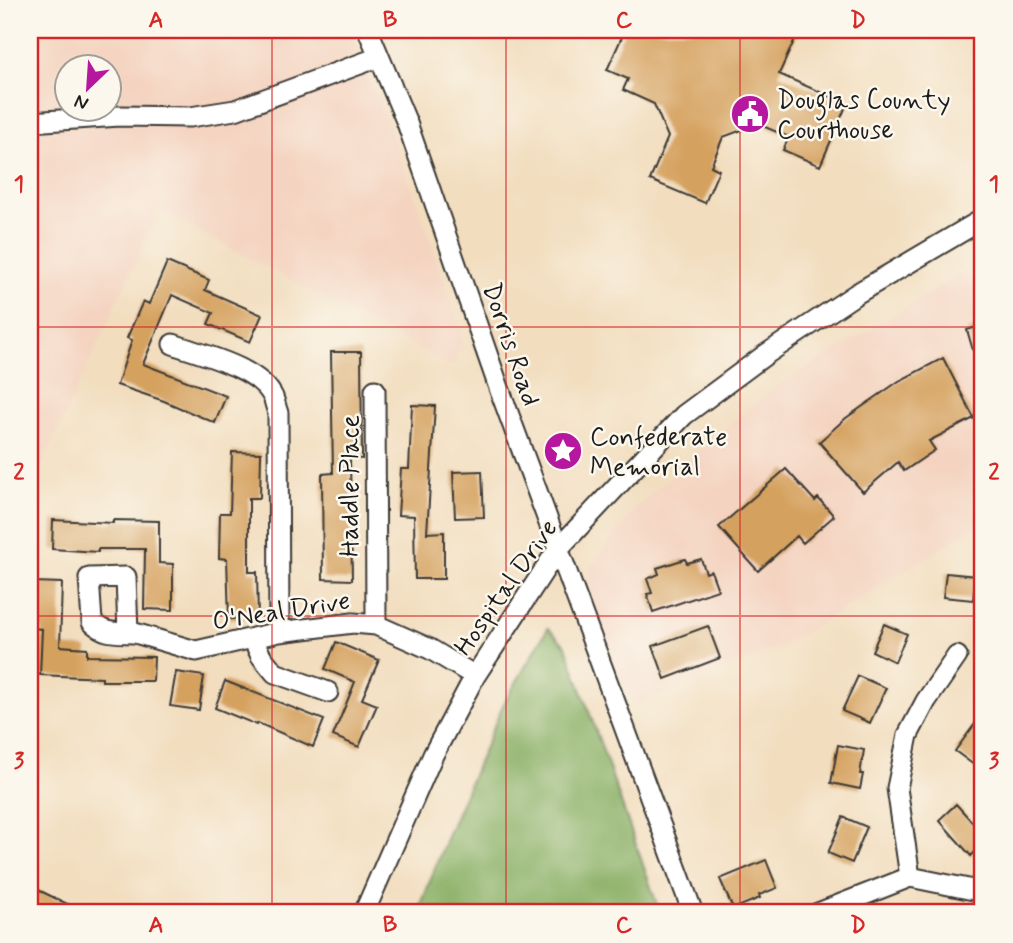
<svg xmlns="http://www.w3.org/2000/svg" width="1013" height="943" font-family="Mynerve,sans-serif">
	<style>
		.built { fill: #f4d3c0; fill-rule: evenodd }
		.forest { fill: #8ab066; stroke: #536641; stroke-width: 2 }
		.building { fill: #d5a15f }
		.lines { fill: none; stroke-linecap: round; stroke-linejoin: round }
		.minor-casing { stroke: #3c3934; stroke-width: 23 }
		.minor { stroke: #fff; stroke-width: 19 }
		.grid { fill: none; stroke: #d62828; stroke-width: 2; stroke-opacity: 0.55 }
		.labels { text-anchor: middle; stroke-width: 5; stroke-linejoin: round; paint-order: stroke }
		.poi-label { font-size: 26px; fill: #1c1c1c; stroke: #fbf7ec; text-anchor: start }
		.street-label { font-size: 26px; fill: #1c1c1c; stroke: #fbf7ec }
		.neatline { fill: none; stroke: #d62828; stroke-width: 2.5 }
		.grid-label { font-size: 23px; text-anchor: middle; font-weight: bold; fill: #d62828 }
	</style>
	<rect width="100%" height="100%" fill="#fbf7ec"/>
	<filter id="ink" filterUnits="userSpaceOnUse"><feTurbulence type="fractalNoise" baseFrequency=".0143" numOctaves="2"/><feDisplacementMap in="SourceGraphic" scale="14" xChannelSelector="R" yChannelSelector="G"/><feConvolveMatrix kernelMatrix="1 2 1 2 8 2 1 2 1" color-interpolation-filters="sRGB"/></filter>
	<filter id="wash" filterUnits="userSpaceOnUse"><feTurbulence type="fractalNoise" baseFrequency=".00686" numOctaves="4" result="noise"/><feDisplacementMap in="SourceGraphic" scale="28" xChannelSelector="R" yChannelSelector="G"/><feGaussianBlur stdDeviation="1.57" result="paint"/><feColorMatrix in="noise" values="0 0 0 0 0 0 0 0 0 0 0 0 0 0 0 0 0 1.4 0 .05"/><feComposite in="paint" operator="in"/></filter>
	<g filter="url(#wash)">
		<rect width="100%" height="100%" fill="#f2ddbe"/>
		<path class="built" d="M30,30h319l39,93 63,177 12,40 -11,26 -293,-156 -129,281zM66,66h42v42h-42z
			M983,260v262l-195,121 -154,63 -29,-67 -16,-61v-9l50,-65 93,-82 45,-36z"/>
		<path class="forest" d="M548,628l18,18 94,267h-242l31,-82 54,-126z"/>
		<g id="blocks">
			<path class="building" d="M625,30h174l-20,44 68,30 -27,62 -37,-16 6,-13 -31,-13 -35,13 -12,29 8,4 -14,33 -55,-23 18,-43 -14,-33 -31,-14 5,-11 -21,-9z
				M167,262l42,18 -4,10 57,25 -12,27 -42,-18 5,-11 -41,-18 -29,69 83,32 -11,27 -51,-22 -47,-16 15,-45 -5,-2 16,-37 6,3z
				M983,325v48l-3,1 -13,-44z
				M331,352h30l1,107 -12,-1 2,122 -29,-1 -1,-105 11,-1z
				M943,358l31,60 -45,23 6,9 -31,21 -6,-9 -35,30 -44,-50 27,-24 53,-37z
				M412,405l23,1 -8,127 17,-1v47h-29l-1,-63 -16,-1 3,-46h8z
				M232,452l29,1 -1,45h-11v74h8l1,46 -29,1 -2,-60 -8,-1 1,-45h10z
				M786,469l29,32 3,-3 16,18 -31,27 -6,-7 -39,35 -39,-44z
				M482,471l2,46 -29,1 -2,-46z
				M53,520l60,3v-3l46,1v42l14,1v46l-29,-1 1,-60h-47v3l-46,-3z
				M685,559l2,4 14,-4 5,14 5,-2 7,19 -65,22 -6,-18 5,-1 -5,-14 12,-5 -2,-6z
				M946,573l30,3 -3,24 -30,-3z
				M33,582l29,1 -2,63 27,2v8l67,1 -1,24h-51v-3l-62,-3 2,-46 -11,-1z
				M884,624l23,10 -12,28 -23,-11z
				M708,626l12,32 -55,21 -12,-33z
				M336,642l43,18 -17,39 15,6 -18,42 -26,-11 22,-54 -30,-13z
				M176,672l28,4 -5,34 -29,-4z
				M858,676l28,12 -16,35 -28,-12z
				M225,681l99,39 -11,27 -55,-24 -1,2 -42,-17z
				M983,713v49l-5,6 -23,-17z
				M838,745l26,5 -4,24h3l-3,15 -29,-6z
				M956,804l27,30v10l-12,12 -32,-36z
				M843,817l24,10 -15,36 -24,-10z
				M766,860l11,28 -18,7 1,3 -27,11 -13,-30z
				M30,886l56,27h-56z"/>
		</g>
	</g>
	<g filter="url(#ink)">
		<use href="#blocks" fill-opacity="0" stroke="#3c3934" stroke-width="2"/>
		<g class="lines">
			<g class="minor-casing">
				<path id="minor" d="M368,30l39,93 92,265 194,525
					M30,122l90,-6 70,1 45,-7 144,-53
					M173,344c29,11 86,23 100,53 2,5 3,11 5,16l1,219
					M375,390l1,235
					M128,633l-2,-56 -37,1 3,44c14,13 24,10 43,11l61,18 83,-19 74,-9 23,2 54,24 45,27
					M253,639l8,17 14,17 53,19
					M910,877l-13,-89 11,-53 18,-34 31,-45
					M364,913l69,-158 42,-79 83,-127 126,-134 81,-60 91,-61 127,-75
					M818,913l92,-36 73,15"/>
			</g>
			<use href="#minor" class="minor"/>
		</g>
	</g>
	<path class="grid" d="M272,30v883M506,30v883M740,30v883M30,327h953M30,616h953"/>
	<defs>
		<g id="civic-disc" transform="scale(2.0125)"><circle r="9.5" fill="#b5179e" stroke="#fbf7ec"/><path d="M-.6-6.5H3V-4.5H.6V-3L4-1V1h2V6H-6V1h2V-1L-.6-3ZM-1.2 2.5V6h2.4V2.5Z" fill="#fff"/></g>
		<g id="sight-disc" transform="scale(2.0125)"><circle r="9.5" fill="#b5179e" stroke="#fbf7ec"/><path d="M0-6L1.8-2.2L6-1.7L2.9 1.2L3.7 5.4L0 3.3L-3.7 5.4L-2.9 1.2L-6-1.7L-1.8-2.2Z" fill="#fff"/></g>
	</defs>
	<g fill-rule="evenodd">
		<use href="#civic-disc" x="750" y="114"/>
		<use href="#sight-disc" x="563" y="451"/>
	</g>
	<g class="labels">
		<g class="poi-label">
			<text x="777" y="108">Douglas County<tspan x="777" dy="30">Courthouse</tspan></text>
			<text x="590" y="445">Confederate<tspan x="590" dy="30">Memorial</tspan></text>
		</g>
		<g class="street-label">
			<text transform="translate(512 344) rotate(71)" y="9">Dorris Road</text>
			<text transform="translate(349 486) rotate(-90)" y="9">Haddle Place</text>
			<text transform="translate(505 587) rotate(-55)" y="9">Hospital Drive</text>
			<text transform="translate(281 610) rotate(-9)" y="9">O'Neal Drive</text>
		</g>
	</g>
	<rect width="1013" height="943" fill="none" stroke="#fbf7ec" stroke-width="77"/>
	<g transform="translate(88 88) rotate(205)"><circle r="33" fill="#fbf7ec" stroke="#a29f99" stroke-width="2"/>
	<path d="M0-5L12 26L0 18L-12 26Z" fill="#b5179e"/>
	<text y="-10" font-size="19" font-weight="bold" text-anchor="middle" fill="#1c1c1c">N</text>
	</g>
	<rect x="38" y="38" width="936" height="866" class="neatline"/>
	<g class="grid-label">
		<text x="156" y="27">A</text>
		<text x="390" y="27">B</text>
		<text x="624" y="27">C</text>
		<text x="858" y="27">D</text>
		<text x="19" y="191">1</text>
		<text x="994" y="191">1</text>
		<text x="19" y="479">2</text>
		<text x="994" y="479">2</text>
		<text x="19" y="768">3</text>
		<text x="994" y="768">3</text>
		<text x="156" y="932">A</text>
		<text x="390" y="932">B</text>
		<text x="624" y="932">C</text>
		<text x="858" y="932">D</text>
	</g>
</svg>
